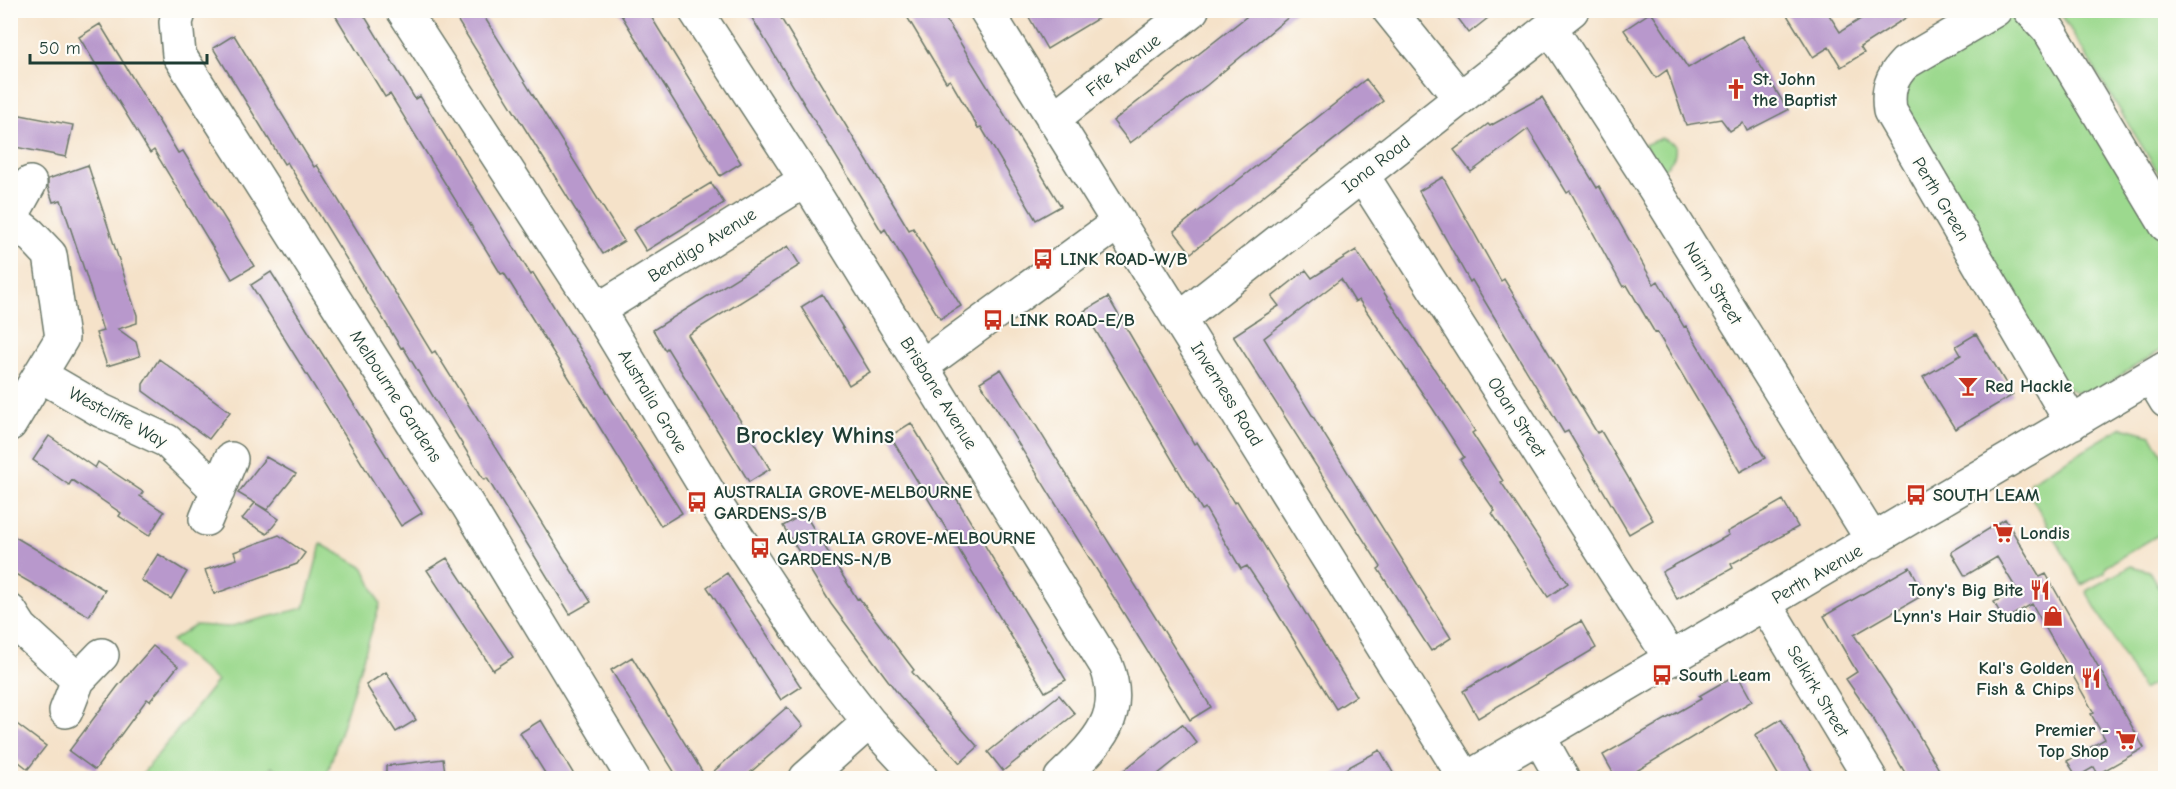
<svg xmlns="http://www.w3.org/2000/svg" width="2176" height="789" font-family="'Comic Neue',sans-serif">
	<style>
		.green { fill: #9cd98e; stroke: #5e8b61; stroke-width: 1.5 }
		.building { fill: #b898cc }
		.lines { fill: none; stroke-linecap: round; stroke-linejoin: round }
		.minor-casing { stroke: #6a7768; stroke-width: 36 }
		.minor { stroke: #fff; stroke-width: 33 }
		.labels { text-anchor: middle; stroke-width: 4.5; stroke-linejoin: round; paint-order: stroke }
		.street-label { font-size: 18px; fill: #1f3d34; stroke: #fdfcf7 }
		.poi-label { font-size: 18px; font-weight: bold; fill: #1f3d34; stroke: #fdfcf7; text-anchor: start }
		.district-label { font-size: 24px; font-weight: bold; fill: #1f3d34; stroke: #fdfcf7 }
	</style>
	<rect width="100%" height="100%" fill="#fdfcf7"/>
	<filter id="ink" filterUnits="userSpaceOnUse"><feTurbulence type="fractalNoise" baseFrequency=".0167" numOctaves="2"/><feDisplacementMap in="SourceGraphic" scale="12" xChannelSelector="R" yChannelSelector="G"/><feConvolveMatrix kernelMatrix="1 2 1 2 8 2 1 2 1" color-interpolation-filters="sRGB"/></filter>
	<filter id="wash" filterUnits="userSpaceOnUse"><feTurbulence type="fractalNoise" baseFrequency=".008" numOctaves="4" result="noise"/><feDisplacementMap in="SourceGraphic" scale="24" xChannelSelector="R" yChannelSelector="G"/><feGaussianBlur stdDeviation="1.35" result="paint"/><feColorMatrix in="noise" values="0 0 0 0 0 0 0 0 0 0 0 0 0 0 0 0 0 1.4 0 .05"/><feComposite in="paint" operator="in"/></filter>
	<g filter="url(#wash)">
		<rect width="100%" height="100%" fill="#f5e2c9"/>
		<path class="green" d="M2059,11h106v160l-6,3z
			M2002,17h18l19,12 126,215v104l-70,43 -19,1 -13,-6 -165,-276 2,-30z
			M1661,138l14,7c2,13 -4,18 -14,26l-17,-26z
			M2122,427l29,8 14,25v71l-59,35 -1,6 -23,13 -54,-94 2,-9z
			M321,544l43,24 16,36 -54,174h-33l-21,-11 -11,11h-122l78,-97 -46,-40 25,-16 32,2 76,-19z
			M2131,566l18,5 16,27v79l-22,13 -57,-99z"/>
		<g id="blocks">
			<path class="building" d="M332,10h29l54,89 5,-3 111,179 2,-2 149,240 -21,13 -157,-253 -3,1 -111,-180 -5,3z
				M451,10h29l144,231 -21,13z
				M618,10h29l94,153 -21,13z
				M747,10h29l133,220 4,-2 48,78 -21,13 -55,-90 -3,3z
				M903,10h37l121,196 -25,14 -55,-93 -3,1 -28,-48 -4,2z
				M1025,10h87l-65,39z
				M1255,10h42l-90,75 -77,58 -17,-22z
				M1452,10h46l-29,23z
				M1784,10h42l14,22 35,-22h43l-58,37 4,6 -23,14 -12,-20 -16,10z
				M1651,12l37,56 54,-32 46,74 -41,21 -4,-8 -13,8 -9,-12 -35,6 -19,-55 -11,8 -32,-48z
				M100,24l78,129 5,-2 71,115 -22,13 -78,-129 -4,3 -71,-116z
				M234,35l80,132 3,-2 115,188 3,-2 156,251 -21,12 -83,-136 -3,2 -81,-133 -2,1 -114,-186 -3,2 -71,-116z
				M1366,79l17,22 -192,152 -17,-22z
				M1542,97l55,91 2,-2 55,98 4,-3 26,46 2,-1 79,132 -25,14 -83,-140 -2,1 -28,-48 -4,2 -53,-96 -3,2 -39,-64 -57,43 -17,-22 34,-26 2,2z
				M10,113l63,12 -7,32 -56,-11z
				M88,165l49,150v8l-19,6 18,13 4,14 -33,10 -11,-33 7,-2 -17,-56 -25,-75 -8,2 -5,-15v-8z
				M1443,177l58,104 3,-2 93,154 4,-2 52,89 -24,14 -61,-103 -4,2 -92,-153 -2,2 -51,-91z
				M711,183l13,20 -78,48 -13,-21z
				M788,246l12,19 -112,70 82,134 -21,13 -82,-134 -2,2 -12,-20z
				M1356,250l119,181 -3,2 31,48 -2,1 67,101 -20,14 -56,-84 3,-2 -35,-51 4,-3 -31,-48 -74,-109 -4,2 -14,-23 -77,59 187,300 -20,13 -53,-82 3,-2 -148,-231 46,-30 -7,-9 34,-27 6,8z
				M271,272l151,241 -21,13 -150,-241z
				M822,294l48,78 -21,13 -48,-78z
				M1108,297l86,147 3,-2 37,61 3,-2 119,195 -20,13 -71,-116 -18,-27 -6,3 -36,-61 -3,2 -118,-199z
				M1976,334l37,61 -58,34 -32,-52 38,-22 -5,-9z
				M159,359l71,53 -21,27 -66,-48v-7z
				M1001,369l210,338 -21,13 -210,-338z
				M911,423l155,257 -21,12 -155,-256z
				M49,436l46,32 3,-6 45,30 -3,4 24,16 -15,24 -30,-20 2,-3 -49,-33 -3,5 -36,-25z
				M266,457l30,17 -29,36 -29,-17z
				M1783,500l15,27 -67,37 2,4 -56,31 -15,-27 67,-37 -2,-3z
				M255,503l24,16 -12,15 -25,-15z
				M804,513l53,86 2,-1 55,72 -2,2 66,75 -18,16 -61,-68 -68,-91 -48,-78z
				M2005,519l35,58 6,-3 98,174 -46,26 -4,-7 -17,10 -10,-16 38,-22 -14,-25 3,-1 -62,-109 -28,16 -10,-18 23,-12 -20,-33 -32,19 -14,-24z
				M10,534l95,56 -16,26 -79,-45z
				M279,535l26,18 -8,11 -83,30 -9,-24 32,-11 -3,-7z
				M158,554l29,18 -16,27 -30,-19z
				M447,558l66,99 -20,13 -66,-100z
				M1910,567l15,27 -71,41 51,77 39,66h-36l-37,-63 -25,-36 11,-7 -33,-56z
				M727,573l74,114 -20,13 -74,-113z
				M1581,621l15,27 -118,70 -15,-27z
				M153,646l25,20 -28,35 -3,-2 -52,71 -26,-19 49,-65z
				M632,657l74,121 81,-71 16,19 -59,52h-66l-67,-108z
				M386,672l30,48 -20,12 -30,-47z
				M1737,674l15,27 -127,77h-9l-13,-23 98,-56 -2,-3z
				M1059,695l16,19 -72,57 -15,-19z
				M10,719l36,27 -18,23 -18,-14z
				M1781,719l35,59h-36l-25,-43z
				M541,720l35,58h-28l-28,-45z
				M1182,724l15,19 -44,35h-39z
				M1380,750l16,28h-67z
				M443,759l3,19h-60v-12z"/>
		</g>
	</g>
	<g filter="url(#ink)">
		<use href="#blocks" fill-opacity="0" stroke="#6a7768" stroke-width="1.5"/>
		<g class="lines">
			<g class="minor-casing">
				<path id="minor" d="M180,10l-4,12 3,33 258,406 30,43 166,274
					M403,10l195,300 115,190 92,140 64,82 52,56
					M695,10l111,170 300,485c21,52 -11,80 -45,113
					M986,10l479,768
					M1389,10l71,88
					M1995,10l-90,53c-14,14 -18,27 -15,48l182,312
					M2030,10l19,20 117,195
					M1550,27l105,162 218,352
					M1053,119l139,-109
					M1362,175l309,484
					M10,219l20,-36
					M598,310l208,-130
					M1180,319l392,-309
					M922,366l197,-144
					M40,375l62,36 65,30 51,50
					M2151,376l15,25
					M10,424l52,-86 -12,-83 -20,-21 -19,-15
					M206,519l25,-60
					M1765,604l105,174
					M10,611l11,17 57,52
					M66,711l12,-31 24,-25
					M1539,737l23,41
					M806,778l63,-56
					M1468,778l698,-411"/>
			</g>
			<use href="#minor" class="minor"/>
		</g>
	</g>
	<defs>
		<g id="church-bare" transform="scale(1.62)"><path d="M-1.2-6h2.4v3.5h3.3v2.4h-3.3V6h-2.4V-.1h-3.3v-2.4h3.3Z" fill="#c8321e" stroke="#fdfcf7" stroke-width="2.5" paint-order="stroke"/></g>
		<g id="bus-bare" transform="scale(1.62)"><path d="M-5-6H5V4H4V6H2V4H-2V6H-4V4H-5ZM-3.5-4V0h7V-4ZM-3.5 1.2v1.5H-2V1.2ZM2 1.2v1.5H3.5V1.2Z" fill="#c8321e" stroke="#fdfcf7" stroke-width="2.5" paint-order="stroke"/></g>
		<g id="bar-bare" transform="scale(1.62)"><path d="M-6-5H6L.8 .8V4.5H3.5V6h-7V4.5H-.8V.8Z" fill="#c8321e" stroke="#fdfcf7" stroke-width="2.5" paint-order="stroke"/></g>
		<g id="supermarket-bare" transform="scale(1.62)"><path d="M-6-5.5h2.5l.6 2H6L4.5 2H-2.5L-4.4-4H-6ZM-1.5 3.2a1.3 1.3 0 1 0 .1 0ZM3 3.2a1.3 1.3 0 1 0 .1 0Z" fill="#c8321e" stroke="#fdfcf7" stroke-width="2.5" paint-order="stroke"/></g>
		<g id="restaurant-bare" transform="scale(1.62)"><path d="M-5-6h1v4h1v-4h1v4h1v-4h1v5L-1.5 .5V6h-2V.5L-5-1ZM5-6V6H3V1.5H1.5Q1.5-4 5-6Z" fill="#c8321e" stroke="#fdfcf7" stroke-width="2.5" paint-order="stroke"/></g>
		<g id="shop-bare" transform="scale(1.62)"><path d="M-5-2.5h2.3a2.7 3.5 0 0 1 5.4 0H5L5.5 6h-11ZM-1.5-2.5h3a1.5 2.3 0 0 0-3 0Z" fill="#c8321e" stroke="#fdfcf7" stroke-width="2.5" paint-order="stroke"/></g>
	</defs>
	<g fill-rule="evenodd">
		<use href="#church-bare" x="1736" y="89"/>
		<use href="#bus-bare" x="1043" y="259"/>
		<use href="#bus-bare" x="993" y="320"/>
		<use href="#bar-bare" x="1968" y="386"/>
		<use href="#bus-bare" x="1916" y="495"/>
		<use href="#bus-bare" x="697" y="502"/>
		<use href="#supermarket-bare" x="2003" y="533"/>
		<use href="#bus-bare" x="760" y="548"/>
		<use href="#restaurant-bare" x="2040" y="590"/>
		<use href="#shop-bare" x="2053" y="616"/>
		<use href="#bus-bare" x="1662" y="675"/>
		<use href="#restaurant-bare" x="2091" y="678"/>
		<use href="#supermarket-bare" x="2126" y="740"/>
	</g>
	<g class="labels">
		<g class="street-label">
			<text transform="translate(1123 65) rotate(-38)" y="6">Fife Avenue</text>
			<text transform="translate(1376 164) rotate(-38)" y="6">Iona Road</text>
			<text transform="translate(1941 199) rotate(59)" y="6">Perth Green</text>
			<text transform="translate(702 245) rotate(-32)" y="6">Bendigo Avenue</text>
			<text transform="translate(1713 283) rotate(58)" y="6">Nairn Street</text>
			<text transform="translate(939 393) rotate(58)" y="6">Brisbane Avenue</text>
			<text transform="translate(1227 394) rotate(58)" y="6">Inverness Road</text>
			<text transform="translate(396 396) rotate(57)" y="6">Melbourne Gardens</text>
			<text transform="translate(653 401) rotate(59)" y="6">Australia Grove</text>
			<text transform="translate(118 417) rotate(28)" y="6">Westcliffe Way</text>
			<text transform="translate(1517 417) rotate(57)" y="6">Oban Street</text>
			<text transform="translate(1817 574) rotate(-30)" y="6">Perth Avenue</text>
			<text transform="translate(1818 691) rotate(59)" y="6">Selkirk Street</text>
		</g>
		<g class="poi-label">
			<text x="1753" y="85">St. John<tspan x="1753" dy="21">the Baptist</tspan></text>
			<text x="1060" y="265">LINK ROAD-W/B</text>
			<text x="1010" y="326">LINK ROAD-E/B</text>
			<text x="1985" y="392">Red Hackle</text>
			<text x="714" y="498">AUSTRALIA GROVE-MELBOURNE<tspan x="714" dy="21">GARDENS-S/B</tspan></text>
			<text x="1933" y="501">SOUTH LEAM</text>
			<text x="2020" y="539">Londis</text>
			<text x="777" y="544">AUSTRALIA GROVE-MELBOURNE<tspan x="777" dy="21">GARDENS-N/B</tspan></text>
			<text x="2023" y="596" text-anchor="end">Tony's Big Bite</text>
			<text x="2036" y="622" text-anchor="end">Lynn's Hair Studio</text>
			<text x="2074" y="674" text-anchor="end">Kal's Golden<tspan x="2074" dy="21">Fish &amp; Chips</tspan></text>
			<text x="1679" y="681">South Leam</text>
			<text x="2109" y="736" text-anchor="end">Premier -<tspan x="2109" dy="21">Top Shop</tspan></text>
		</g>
		<g class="district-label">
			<text x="815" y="443">Brockley Whins</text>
		</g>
	</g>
	<rect width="2176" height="789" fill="none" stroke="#fdfcf7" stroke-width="36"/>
	<path d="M30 54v9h177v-9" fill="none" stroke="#1f3d34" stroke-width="3"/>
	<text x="39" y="54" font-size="18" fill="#1f3d34" stroke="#fdfcf7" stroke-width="4.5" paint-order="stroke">50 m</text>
</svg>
